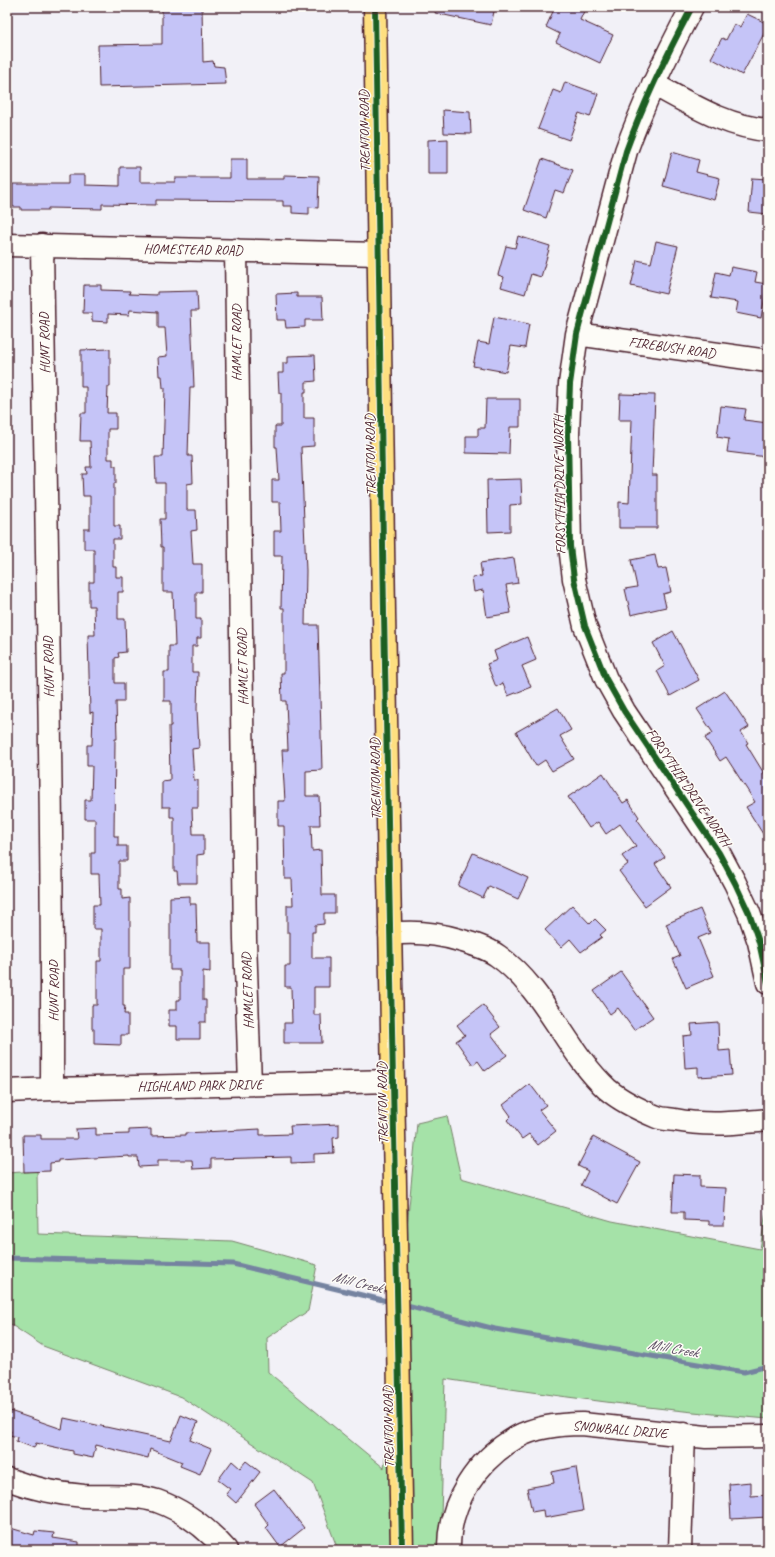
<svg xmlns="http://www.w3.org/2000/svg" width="775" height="1557" font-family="Caveat,sans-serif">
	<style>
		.green { fill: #a5e2a8; stroke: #78806a }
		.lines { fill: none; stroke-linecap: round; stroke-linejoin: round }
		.stream { stroke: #7583a0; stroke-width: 5 }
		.building { fill: #c5c4f7; stroke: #4a1f2b }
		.minor-casing { stroke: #4a1f2b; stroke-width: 25 }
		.major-casing { stroke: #4a1f2b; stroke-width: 25 }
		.minor { stroke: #fdfcf7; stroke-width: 22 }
		.major { stroke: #fedf80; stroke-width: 22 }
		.cycleway-casing { stroke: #fdfcf7; stroke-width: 8 }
		.cycleway { stroke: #1b5e20; stroke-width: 6 }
		.labels { text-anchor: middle; stroke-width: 3; stroke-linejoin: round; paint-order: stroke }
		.street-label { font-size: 14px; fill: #4a1f2b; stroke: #fdfcf7 }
		.water-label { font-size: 15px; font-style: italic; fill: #5f5166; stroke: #fdfcf7 }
	</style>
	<rect width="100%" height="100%" fill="#f2f1f7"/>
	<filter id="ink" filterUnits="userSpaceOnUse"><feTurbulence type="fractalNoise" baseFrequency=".025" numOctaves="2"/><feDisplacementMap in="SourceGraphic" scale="8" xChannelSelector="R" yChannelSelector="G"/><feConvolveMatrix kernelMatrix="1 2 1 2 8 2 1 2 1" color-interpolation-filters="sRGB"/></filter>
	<g filter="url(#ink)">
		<path class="green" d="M447,1116l14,62 151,43 148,28 8,-50v220c-108,-9 -216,-23 -323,-40l-5,171h-102l-25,-67 -132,-86 -138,-51 -36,-24v-149l30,-2 1,63 194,7 85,24 -9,46 -41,27 1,34 116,96 33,-345z"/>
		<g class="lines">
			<path class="stream" d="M7,1258l226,6 158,38
				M403,1305l92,24 249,43 24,-6"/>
		</g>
		<path class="building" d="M162,7h40l1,55 10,-1 1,5 10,1 2,17 -127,3 -1,-42 64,-1z
			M436,7h59l-4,18 -56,-12z
			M555,7h31l-6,13 33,15 -13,28 -44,-21 4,-8 -14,-7z
			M747,14l21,10v2l-26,49 -31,-17 11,-20 4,2 8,-16 6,3z
			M565,82l33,12 -8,23 -11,-4 -10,27 -31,-11 15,-39 8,3z
			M443,110l27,2 1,22 -27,-1z
			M448,139v35h-20v-34z
			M672,152l27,8 -3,12 24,6 -6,22 -51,-14z
			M230,159h17v20h37v-4l35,1 -1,32 -9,-1v7l-17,-1v-7h-9v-5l-127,-1v5l-54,-1v5l-54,-1v2h-27v-3h-8v-23h55v-9h17v10l35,1v-19h20v15h35v-4h55z
			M542,159l31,11 -9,23 -9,-3 -9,28 -22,-8z
			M752,178l16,1v35l-19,-2z
			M518,236l32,10 -9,31 -10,-3 -6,20 -24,-7 3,-10 -6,-2 8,-29 9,2z
			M656,241l22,5 -12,48 -35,-8 6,-26 14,3z
			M731,267l26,5 -2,10 12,2 -6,34 -25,-5 2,-11 -27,-4 5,-26 13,3z
			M84,285h17v5l29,1 -1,3 28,1v-3l40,-1 1,20h-7l3,76h-4l-2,69h4l1,27 -6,1v26h9l1,20 -6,1 2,33h9v28h-6v27h5v19h-4v8h-5v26h6l-1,37 2,39 -7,1 2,31h4v28h-6l1,26h11v20l-7,1v28h-19l-1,-12h-3v-54h-4v-10h-8v-26l8,-1 -1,-54h2v-25h-7v-29h5v-26h6l-2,-54h-10v-45h-2l-1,-28h5v-36h-9l-1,-26h8l2,-69h-2l-1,-12h-3l-1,-19 9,-1 -2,-28h-7v-16l-28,-2 -1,5 -21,-1v8l-16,-1v-8h-9z
			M297,293v4h25l1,23h-18v7l-19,1 -1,-8h-8l-1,-26z
			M494,317l35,7 -4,24 -14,-2 -5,26 -33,-6 5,-24 11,2z
			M110,349v38h-2l-1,26h9v16h-8v30h5v7h3v17h-2v43h6v13h-7v28h3v10h7v15h-5v27h7l1,33 -8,1 1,4 -4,1v25h9v19h-8l1,37h-2l-1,97h4v10h9v15h-8v28h3v10l8,-1v71h-7v37h2l-1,8h4v21h-7v10l-27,-1v-15h-2v-24h5v-44h4v-32h-8v-24h7l-1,-31h-8v-21h4v-34h-10v-19h6l1,-34h-5v-21h5l1,-33 -3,1 -2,-78h7l-1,-29h-5v-24h5v-33h-10v-20h6v-33h-7l-1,-22h5l-1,-7h5l-1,-26h-10l1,-28h5v-26h-5v-37z
			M315,355l1,26 -10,1v10h-2v26h10v28l-13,1 5,124 -1,54h13l4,145 -16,1v25h13l1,29h-9l1,26 9,-1 1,45h13v18h-11v11l-9,1v7h-3v26h17v29h-15v28h7l1,28h-38v-20h8l-1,-36h-6v-21h5v-34h-3v-27h6l-1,-26h-7l-1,-53h-6v-25h7l-3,-51h6l-2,-49h-4l-1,-28h3v-65h-3l1,-52h-8v-25h7l-1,-29h-8v-22h7l-2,-33h-2v-21h6v-33h-2l-1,-20h5v-10h5v-7z
			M620,394l35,1 -3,80h5v53h-38v-26l10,1 3,-83h-13z
			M486,399h34v28h-10l-1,27 -43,-1v-17h12v-8h7z
			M721,406l25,3 -2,11 24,3 -1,34 -40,-5 2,-13 -12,-2z
			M521,479l1,25 -12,1v26l-22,1 -1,-52z
			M655,555l3,14 8,-1 5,24 -8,2 3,13 -35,8 -6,-26 12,-2 -6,-27z
			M514,558l4,25 -12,2 5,28 -24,4 -4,-27 -9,2 -2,-15 10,-1 -2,-13z
			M673,631l26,49 -29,16 -13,-25 8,-5 -12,-23z
			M527,637l9,23 -14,6 9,21 -23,9 -5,-13 -7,4 -9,-23 10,-4 -3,-9z
			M725,691l24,36 -8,5 7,11 -2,1 22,36v62l-22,-35 9,-5 -29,-45 -6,4 -15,-23 8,-5 -16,-24z
			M558,708l13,22 -11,6 14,23 -22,12 -7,-11 -9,6 -20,-34z
			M603,773l20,30 5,-3 11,17 -2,2 28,38 -10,7 16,23 -26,19 -26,-35 9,-7 -6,-8 14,-10 -16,-22 -14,10 -8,-12 -9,6 -21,-31z
			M473,853l55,25 -10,21 -29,-13 -6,12 -25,-12z
			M190,896v8h6l1,38h13v30l-7,-1v29h3v22h-6v17h-23v-13h-8v-16h8v-10h3v-30h-10v-73z
			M572,905l18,19 5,-5 11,11 -6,5 2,2 -21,15 -11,-13 -9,8 -16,-17z
			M700,909l10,24 -12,5 16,38 -28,12 -13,-29 7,-3 -14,-32z
			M621,972l32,45 -19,13 -16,-22 -8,6 -16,-23z
			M483,1005l17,22 -9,7 16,21 -22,16 -7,-10 -5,4 -17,-24 9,-6 -8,-10z
			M718,1022l1,29 11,-1 2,25 -34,2v-10l-13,1 -2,-32 9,-1 -1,-11z
			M530,1084l16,21 -7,5 17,21 -18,14 -9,-11 -7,5 -15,-19 4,-4 -8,-11z
			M339,1124v13l-6,1 1,15 -20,1v8l-23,1v-6l-80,2v9l-18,1 -1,-9h-34v6l-19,1 -1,-10h-9v-1l-71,4v2l-8,1v8l-26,1 -1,-37h18v4h36l-1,-10 20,-1v7l33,-1v-4l22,-1v7l34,-1v-2l75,-4v6l31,-1 -1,-8z
			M593,1137l47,25 -23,42 -36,-19 7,-14 -10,-5z
			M674,1174l26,1v12l26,1 -2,37h-15v-4l-25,-1v-8h-12z
			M7,1410l55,19 2,-11 107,23 10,-26 17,7 -8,18 21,9 -11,25 -20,-8 2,-4 -32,-13 -2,9 -52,-13 -3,13 -20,-4v-3l-37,-8 -2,5 -18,-7 1,-4 -7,-2 1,-4 -4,-2z
			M232,1461l8,7 6,-7 14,11 -24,31 -10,-9 4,-5 -12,-9z
			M576,1467l7,44 -39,7 -1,-8 -11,2 -5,-24 27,-5 -2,-11z
			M751,1482v14l17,-1v22l-37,2 -2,-35z
			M274,1489l30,39 -24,19 -14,-19 3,-3 -15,-21z
			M7,1527l27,8 1,-4 19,2 -1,5 26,4v8h-72z"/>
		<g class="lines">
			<g class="minor-casing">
				<path id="minor" d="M692,7c-25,47 -48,94 -66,144l-49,183 -7,50 -2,50 2,112 4,33 11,47 21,53 18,32 95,142 16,30 14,30 10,29 9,41
					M653,84c36,19 73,43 115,46
					M7,245l371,9
					M42,245c4,281 11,562 10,844
					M236,250l9,690 5,144
					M577,334l191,27
					M390,934c24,-3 46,-1 69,6 14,4 28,8 39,16 48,34 67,94 109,133 14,12 33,21 50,28 5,2 12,2 18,3 31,6 61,3 93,0
					M7,1091l45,-2 341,-8
					M7,1479c24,9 51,15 77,17 23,1 52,-2 73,5 28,10 50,27 69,49
					M449,1550c-1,-47 28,-90 68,-113 19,-10 43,-13 65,-13l124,13 62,-1
					M680,1550l4,-116"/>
			</g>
			<g class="major-casing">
				<path id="major" d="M375,7l9,606 18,937"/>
			</g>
			<use href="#minor" class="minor"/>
			<use href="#major" class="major"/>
			<g class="cycleway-casing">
				<path id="cycleway" d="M375,7l9,606 18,937
					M692,7c-25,47 -48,94 -66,144l-49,183 -7,50 -2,50 2,112 4,33 11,47 21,53 18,32 95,142 16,30 14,30 10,29 9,41"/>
			</g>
			<use href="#cycleway" class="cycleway"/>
		</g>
	</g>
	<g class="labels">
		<g class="street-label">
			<text transform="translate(364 131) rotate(-91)" y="5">TRENTON ROAD</text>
			<text transform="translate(193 249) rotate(1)" y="5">HOMESTEAD ROAD</text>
			<text transform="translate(44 343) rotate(-91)" y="5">HUNT ROAD</text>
			<text transform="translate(236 343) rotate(-90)" y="5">HAMLET ROAD</text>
			<text transform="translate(672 347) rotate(8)" y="5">FIREBUSH ROAD</text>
			<text transform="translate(370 455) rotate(-91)" y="5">TRENTON ROAD</text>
			<text transform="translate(559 485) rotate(-91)" y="5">FORSYTHIA DRIVE NORTH</text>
			<text transform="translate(48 667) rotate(-91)" y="5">HUNT ROAD</text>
			<text transform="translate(242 667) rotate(-91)" y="5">HAMLET ROAD</text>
			<text transform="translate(375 779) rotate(-91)" y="5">TRENTON ROAD</text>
			<text transform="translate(689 787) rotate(56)" y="5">FORSYTHIA DRIVE NORTH</text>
			<text transform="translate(53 991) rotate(-90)" y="5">HUNT ROAD</text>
			<text transform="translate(247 991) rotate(-92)" y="5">HAMLET ROAD</text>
			<text transform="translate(200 1085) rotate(-1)" y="5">HIGHLAND PARK DRIVE</text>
			<text transform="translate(382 1103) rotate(-91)" y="5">TRENTON ROAD</text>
			<text transform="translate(388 1427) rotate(-91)" y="5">TRENTON ROAD</text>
			<text transform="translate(620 1429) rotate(5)" y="5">SNOWBALL DRIVE</text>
		</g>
		<g class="water-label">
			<text transform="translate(357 1282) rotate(14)" y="5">Mill Creek</text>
			<text transform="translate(673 1348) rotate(10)" y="5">Mill Creek</text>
		</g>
	</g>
	<rect width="775" height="1557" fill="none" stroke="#fdfcf7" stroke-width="24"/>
	<rect x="12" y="12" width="751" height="1533" fill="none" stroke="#4a1f2b" stroke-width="1.5" filter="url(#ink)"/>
</svg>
